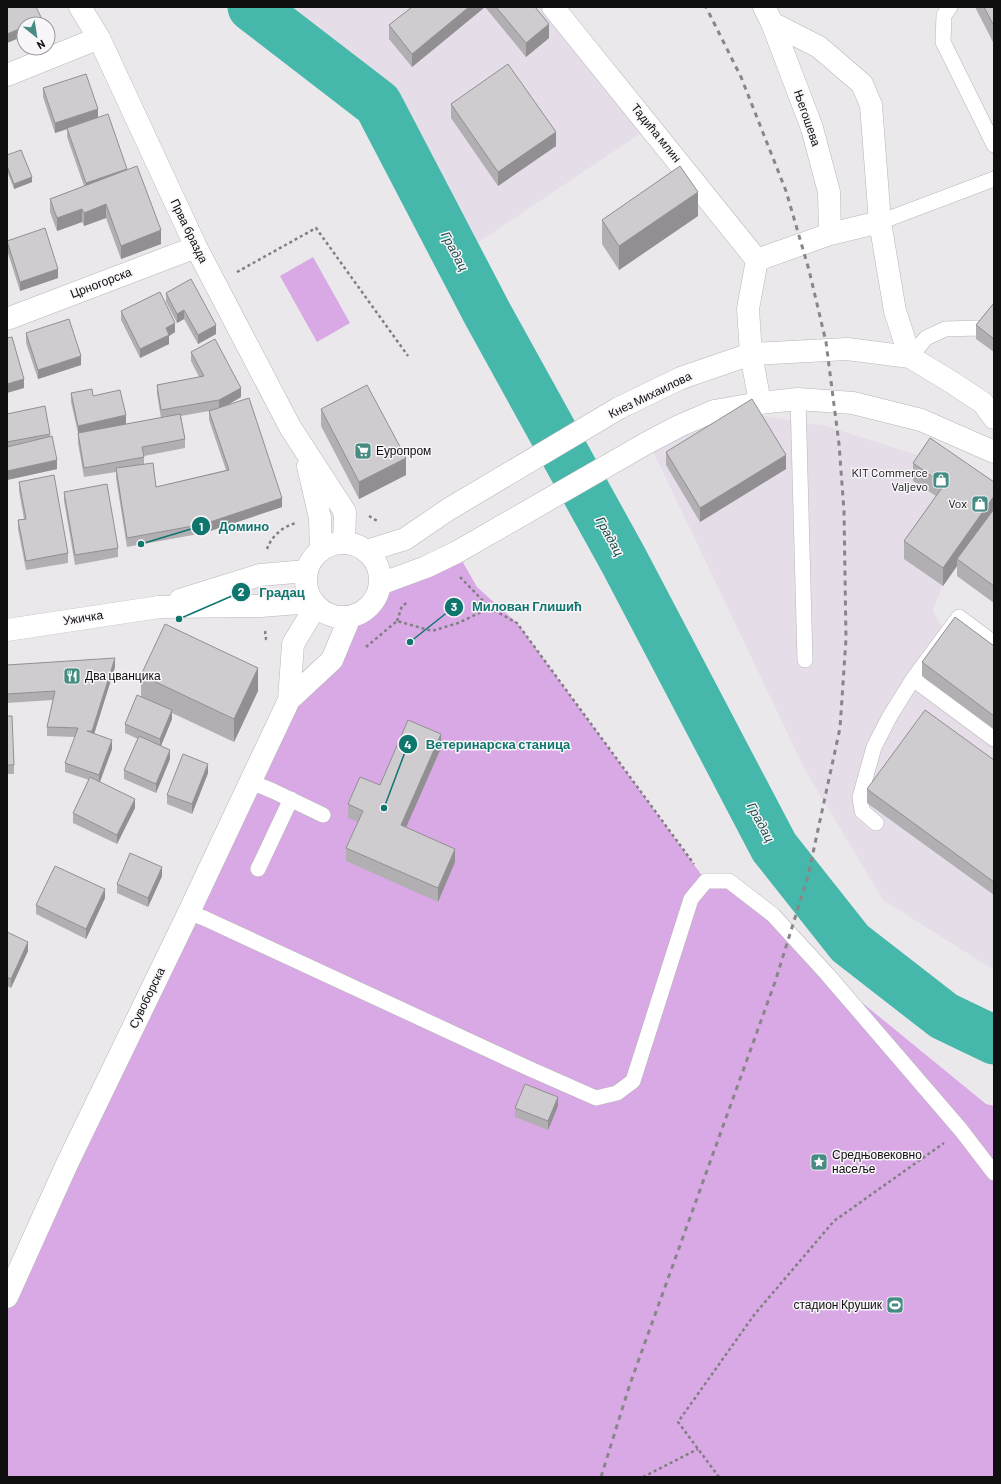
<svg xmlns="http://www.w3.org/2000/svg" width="1001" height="1484" font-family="Barlow,sans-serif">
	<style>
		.built { fill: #e5dde8 }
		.green { fill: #d9a9e6 }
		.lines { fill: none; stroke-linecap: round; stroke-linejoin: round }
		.river { stroke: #45b8ab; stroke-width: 49 }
		.lane-casing { stroke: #b8b5b9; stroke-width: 16 }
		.street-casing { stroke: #b8b5b9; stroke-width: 23 }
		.secondary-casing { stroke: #b8b5b9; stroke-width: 23 }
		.path { stroke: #817f81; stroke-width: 2.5; stroke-dasharray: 3 3; stroke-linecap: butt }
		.lane { stroke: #fff; stroke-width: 15 }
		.street { stroke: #fff; stroke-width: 22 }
		.secondary { stroke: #fff; stroke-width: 22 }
		.rail { stroke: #888689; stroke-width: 3; stroke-dasharray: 5 5; stroke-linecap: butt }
		.wall { fill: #b2afb3; fill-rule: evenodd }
		.shaded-wall { fill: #918f92 }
		.building { fill: #cfccd0; stroke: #918f92 }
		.labels { text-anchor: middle; stroke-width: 3; stroke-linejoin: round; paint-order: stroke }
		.street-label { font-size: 12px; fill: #100f10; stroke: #f9f6fa }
		.poi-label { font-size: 12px; fill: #100f10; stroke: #f9f6fa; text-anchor: start }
		.water-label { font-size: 13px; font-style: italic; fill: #1d4e48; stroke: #f9f6fa }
		.leader { fill: none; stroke: #0f766e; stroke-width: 1.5 }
		.callout-dot { fill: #0f766e; stroke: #f9f6fa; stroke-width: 1.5 }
		.mark-label { font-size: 12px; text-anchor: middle; font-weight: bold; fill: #fff }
		.callout-label { font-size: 13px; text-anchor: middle; font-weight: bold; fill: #0f766e; stroke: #f9f6fa; stroke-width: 3; stroke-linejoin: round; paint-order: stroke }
	</style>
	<rect width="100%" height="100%" fill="#ebe8ec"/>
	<path class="built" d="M274,7h270l100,124 -186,125 -99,-183z
		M735,411l91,15 91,29 57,45 -41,111 40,70 21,15v274l-111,-70 -78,-130 -153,-321z"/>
	<path class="green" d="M313,257l37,66 -33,19 -37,-66z
		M457,552l20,35 40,36 189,258h23l98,93 159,130 8,2v371h-987v-175l282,-602 43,-40 18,-43c19,-7 25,-14 30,-33z"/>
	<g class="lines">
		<path class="river" d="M252,7l126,97 109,209 137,248 150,286 76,96 94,73 50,24"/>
		<g class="lane-casing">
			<path id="lane" d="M950,7l-6,8 -1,27 51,103
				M880,222l114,-43
				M910,357l16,-19 19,-9 33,-1 16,12
				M798,399l7,261
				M913,679l81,60
				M249,781l24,10 50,24
				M876,823l-14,-12 -2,-14 14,-50 16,-31 23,-37 46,-62 35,26
				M258,869l33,-70
				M189,912l17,7 322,149 68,30 21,-5 16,-12 58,-182 15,-18h23l44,34 54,59 134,156 33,43"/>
		</g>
		<g class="street-casing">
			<path id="street" d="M80,7l19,31 97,209 94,180 55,85 -1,31
				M553,7l204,253
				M764,7l8,16 40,105 17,64 1,42
				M772,23l47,24 43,37 9,21 9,117 15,89 15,46
				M7,75l92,-37
				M757,260l-9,49 3,45 9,49
				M757,260l73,-26 50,-12
				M7,319l189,-72
				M308,466l12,52 1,32"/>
		</g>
		<g class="secondary-casing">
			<path id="secondary" d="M306 580a37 37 0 1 1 74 0a37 37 0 1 1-74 0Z
				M367,551l38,-12 44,-30 170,-101 62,-30 70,-24 96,-5 63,8 43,26 30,20 11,15
				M380,584l46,-17 31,-15 188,-108 34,-18 35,-15 46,-8 38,-4 55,4 68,17 73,32
				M180,600l80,-25 47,-4
				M7,630l152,-23 102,-1 51,-4
				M289,700l43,-40 18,-43
				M7,1297l60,-133 122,-252 100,-212 4,-56 23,-38"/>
		</g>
		<path class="path" d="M237,272l79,-44 92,128
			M369,516l10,6
			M267,549c4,-12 16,-23 29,-26
			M460,577l30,31 27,15 177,241
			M397,621l5,-15 6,-4
			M265,631l1,8 2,1
			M366,647l31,-26 35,10 26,-8 32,-15
			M643,1477l55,-28
			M719,1477l-41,-55 76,-107 80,-94 110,-78"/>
		<use href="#lane" class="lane"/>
		<use href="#street" class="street"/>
		<use href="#secondary" class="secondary"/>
		<path class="rail" d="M601,1477l29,-93 145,-402 33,-106 32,-148 6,-89 -2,-128 -5,-67 -13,-102 -17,-72 -23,-79 -45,-114 -35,-70"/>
	</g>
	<path class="wall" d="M412,7h123l14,31 -23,19 -41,-50 -73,60 -23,-28v-14z
		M975,7h19v37z
		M43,88l55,29 29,53 34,74 -40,15 -15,-41 -22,8 -2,-4 -25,9 -7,-19v-13l34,-13 -17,-49v-8l-12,4 -12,-36z
		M451,104l105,42 -58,40 -47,-68z
		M7,155l25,27 -18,7 -7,-18z
		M698,216l-79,54 -17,-26v-24z
		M7,241l51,37 -38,13 -13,-41z
		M166,293l50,41 -18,10 -14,-25 -7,4 -11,-21z
		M994,303v49l-18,-13v-14z
		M121,311l54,21 -6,4v8l-29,14 -19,-38z
		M26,333l55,32 -43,14 -12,-36z
		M191,352l50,45 -15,9 56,101 -78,26 -77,14 -11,-69v-6l-32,5 -6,-34v-10l-7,-31v-9l55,31 35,-6 -4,-24v-9l42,-8 -8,-16zM209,411v9l17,50 -70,17 -12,-23v-8l41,-8v-9l-4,-23z
		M321,409l85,66 -47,24 -38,-73z
		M7,414l43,20v3l7,32 -50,11z
		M666,452l120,17 -86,53 -34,-57z
		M913,463l81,19v121l-37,-27v-10l-14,20 -39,-27v-18l32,-45 -23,-15z
		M19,482l49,71v10l-42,7 -8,-41v-9l6,-1 -5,-28z
		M64,492l54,56v9l-43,8 -11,-64z
		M994,646v83l-72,-53v-14z
		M7,665l108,2 -21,66 18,16 -12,33 35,26 -18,36 -44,-21v-10l16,-33 -24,-8v-9l10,-26 -28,-1v-9l6,-27 -46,3z
		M141,675l117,16 -24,51 -62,-29v6l-11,27 9,13 -14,34 -32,-14v-9l14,-31 -13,-6v-9l16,-27z
		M7,716l7,49v9h-7z
		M441,748l-35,79 49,35 -17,40 -92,-41v-13l12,-26 -10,-4v-14z
		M994,760v135l-127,-92v-14z
		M208,773l-16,41 -25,-10v-9z
		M162,876l-14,31 -31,-14v-9z
		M105,898l-19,41 -50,-25v-9z
		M7,932l21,19 -17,37 -4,-2z
		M558,1106l-10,24 -33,-13v-9z"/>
	<path class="shaded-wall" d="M469,7h16l-73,60v-13z
		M42,19v5h-12z
		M549,24v14l-23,19v-14z
		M24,27v9l-17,7v-9z
		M98,109v10l-43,14v-10z
		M556,132v14l-58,40v-14z
		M127,169l-41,23v-9z
		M32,177v5l-18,7v-5z
		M698,192v24l-79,54v-24z
		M106,204v14l-22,8v-13z
		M82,209v13l-25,9v-13z
		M161,230v14l-40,15v-13z
		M58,269v9l-38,13v-9z
		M184,310v9l-7,4v-9z
		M175,323v9l-6,4v8l-29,14v-9l26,-21z
		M216,325v9l-18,10v-9z
		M81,356v9l-43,14v-9z
		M24,379v9l-17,5v-9z
		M241,388v9l-22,13v-10z
		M126,415v10l-48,10v-9z
		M786,455v14l-86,53v-14z
		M406,458v17l-47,24v-17z
		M57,460v9l-50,11v-9z
		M994,496v17l-37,46v7l-14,20v-18z
		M282,498v9l-78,26v-9z
		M115,658v9l-23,74v-10z
		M258,668v23l-24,51v-23z
		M172,710v9l-12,29v-9z
		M441,734v14l-40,91v-14z
		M112,740v9l-13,35v-9z
		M170,750v9l-14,34v-9z
		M208,764v9l-16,41v-10z
		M135,799v9l-18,36v-9z
		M455,849v13l-17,40v-14z
		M162,867v9l-14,31v-9z
		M105,889v9l-19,41v-10z
		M28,942v9l-17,37v-9z
		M558,1097v9l-10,24v-9z"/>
	<path class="building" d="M7,7h29l6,12 -12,5h-6v3l-17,7z
		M412,7h57l-57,47 -23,-29z
		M496,7h39l14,17 -23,19z
		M984,7h10v19z
		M508,64l48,68 -58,40 -47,-68z
		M86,74l12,35 -43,14 -12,-35z
		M108,114l19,55 -41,14 -19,-55z
		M21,150l11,27 -18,7 -7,-18v-11z
		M137,166l24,64 -40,16 -15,-42 -22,9 -2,-4 -25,9 -7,-19z
		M680,166l18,26 -79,54 -17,-26z
		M45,228l13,41 -38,13 -13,-41z
		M191,279l25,46 -18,10 -14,-25 -7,4 -11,-21z
		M160,292l15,31 -9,5 3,7 -29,14 -19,-38z
		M994,303v36l-18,-14z
		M69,319l12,37 -43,14 -12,-37z
		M12,337l12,42 -17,5v-46z
		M215,339l26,49 -22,12 -58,10 -4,-25 47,-9 -13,-24z
		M367,385l39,73 -47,24 -38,-73z
		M92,389l1,7 27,-6 6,25 -48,11 -7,-33z
		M249,398l33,100 -78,26 -77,14 -11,-70 37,-5 3,24 73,-17 -20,-59z
		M752,399l34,56 -86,53 -34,-56z
		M45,406l5,28 -43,8v-28z
		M180,414l5,25 -43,8 2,10 -60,11 -6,-35z
		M52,436l5,24 -50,11v-24z
		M930,438l64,44v14l-51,72 -39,-27 40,-56 -31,-22z
		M54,475l14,78 -42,8 -8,-41 8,-1 -7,-37z
		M107,484l11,64 -43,7 -11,-63z
		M994,509v77l-37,-27z
		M955,617l39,29v70l-72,-54z
		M165,624l93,44 -24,51 -93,-44z
		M115,658l-23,73h-5l25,9 -13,35 -34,-12 13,-35 -31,-1 8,-36 -48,3v-29z
		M137,695l35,15 -12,29 -35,-15z
		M925,710l69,50v122l-127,-93z
		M7,716h5l2,49h-7z
		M408,720l33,14 -40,91 54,24 -17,39 -92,-40 17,-37 -15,-7 12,-27 20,8z
		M139,736l31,14 -14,34 -32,-14z
		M183,754l25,10 -16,40 -25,-9z
		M90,777l45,22 -18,36 -44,-22z
		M130,853l32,14 -14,31 -31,-14z
		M55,866l50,23 -19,40 -50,-24z
		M7,932l21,10 -17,37 -4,-2z
		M525,1084l33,13 -10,24 -33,-13z"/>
	<defs>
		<g id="supermarket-square" transform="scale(0.9)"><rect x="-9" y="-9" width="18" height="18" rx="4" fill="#468c82" stroke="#f9f6fa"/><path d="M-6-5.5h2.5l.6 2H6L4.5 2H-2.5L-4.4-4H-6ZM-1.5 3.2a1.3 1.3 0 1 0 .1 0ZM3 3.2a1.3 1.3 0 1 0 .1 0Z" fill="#fff"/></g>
		<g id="shop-square" transform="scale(0.9)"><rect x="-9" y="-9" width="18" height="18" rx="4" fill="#468c82" stroke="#f9f6fa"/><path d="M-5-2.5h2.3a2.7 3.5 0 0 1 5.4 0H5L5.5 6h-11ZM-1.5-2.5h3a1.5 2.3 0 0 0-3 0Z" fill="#fff"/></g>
		<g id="restaurant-square" transform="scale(0.9)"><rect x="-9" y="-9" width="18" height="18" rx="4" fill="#468c82" stroke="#f9f6fa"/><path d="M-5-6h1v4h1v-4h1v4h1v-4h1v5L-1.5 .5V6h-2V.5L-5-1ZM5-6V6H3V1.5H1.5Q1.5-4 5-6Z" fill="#fff"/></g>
		<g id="sight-square" transform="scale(0.9)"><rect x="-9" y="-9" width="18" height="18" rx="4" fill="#468c82" stroke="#f9f6fa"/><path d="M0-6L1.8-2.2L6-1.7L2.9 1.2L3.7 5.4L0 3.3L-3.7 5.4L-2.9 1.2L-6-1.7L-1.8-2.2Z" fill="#fff"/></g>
		<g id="stadium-square" transform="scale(0.9)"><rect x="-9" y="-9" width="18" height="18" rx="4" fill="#468c82" stroke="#f9f6fa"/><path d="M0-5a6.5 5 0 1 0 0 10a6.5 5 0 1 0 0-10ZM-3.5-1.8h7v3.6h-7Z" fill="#fff"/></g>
	</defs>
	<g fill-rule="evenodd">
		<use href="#supermarket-square" x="363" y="451"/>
		<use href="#shop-square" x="941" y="480"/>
		<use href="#shop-square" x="980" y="504"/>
		<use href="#restaurant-square" x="72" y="676"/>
		<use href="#sight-square" x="819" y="1162"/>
		<use href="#stadium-square" x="895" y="1305"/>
	</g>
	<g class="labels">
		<g class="street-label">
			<text transform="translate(807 118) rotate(71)" y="4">Његошева</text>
			<text transform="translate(656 133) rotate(51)" y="4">Тадића млин</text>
			<text transform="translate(189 231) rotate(64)" y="4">Прва бразда</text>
			<text transform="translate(101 283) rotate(-21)" y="4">Црногорска</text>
			<text transform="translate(650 395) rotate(-26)" y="4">Кнез Михаилова</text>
			<text transform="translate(83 618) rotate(-9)" y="4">Ужичка</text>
			<text transform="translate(147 998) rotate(-64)" y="4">Сувоборска</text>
		</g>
		<g class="poi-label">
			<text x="376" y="455">Еуропром</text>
			<text x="928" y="477" text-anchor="end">KIT Commerce<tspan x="928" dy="14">Valjevo</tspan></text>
			<text x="967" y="508" text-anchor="end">Vox</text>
			<text x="85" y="680">Два цванцика</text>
			<text x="832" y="1159">Средњовековно<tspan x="832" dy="14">насеље</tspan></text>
			<text x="882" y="1309" text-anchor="end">стадион Крушик</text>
		</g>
		<g class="water-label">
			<text transform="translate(455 251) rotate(62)" y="5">Градац</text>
			<text transform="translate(610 536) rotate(61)" y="5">Градац</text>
			<text transform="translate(761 822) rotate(62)" y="5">Градац</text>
		</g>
	</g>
	<path class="leader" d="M141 544L201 526M179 619L241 592M410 642L454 607M384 808L408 744"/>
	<g class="callout-dot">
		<circle cx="141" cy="544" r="4"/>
		<circle cx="179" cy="619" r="4"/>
		<circle cx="410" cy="642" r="4"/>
		<circle cx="384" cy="808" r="4"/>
		<circle cx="201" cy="526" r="10"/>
		<circle cx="241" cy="592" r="10"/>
		<circle cx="454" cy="607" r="10"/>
		<circle cx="408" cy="744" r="10"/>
	</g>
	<g class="mark-label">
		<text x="201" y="531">1</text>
		<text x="241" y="596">2</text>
		<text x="454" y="611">3</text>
		<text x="408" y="749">4</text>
	</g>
	<g class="callout-label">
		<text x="244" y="531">Домино</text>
		<text x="282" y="597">Градац</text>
		<text x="527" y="611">Милован Глишић</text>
		<text x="498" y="749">Ветеринарска станица</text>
	</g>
	<rect width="1001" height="1484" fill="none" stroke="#100f10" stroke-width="16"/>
	<g transform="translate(36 36) rotate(150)"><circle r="19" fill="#f9f6fa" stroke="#9c9a9c"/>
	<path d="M0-3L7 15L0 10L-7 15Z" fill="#468c82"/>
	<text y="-6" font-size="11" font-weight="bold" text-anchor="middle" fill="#100f10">N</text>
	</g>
</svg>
